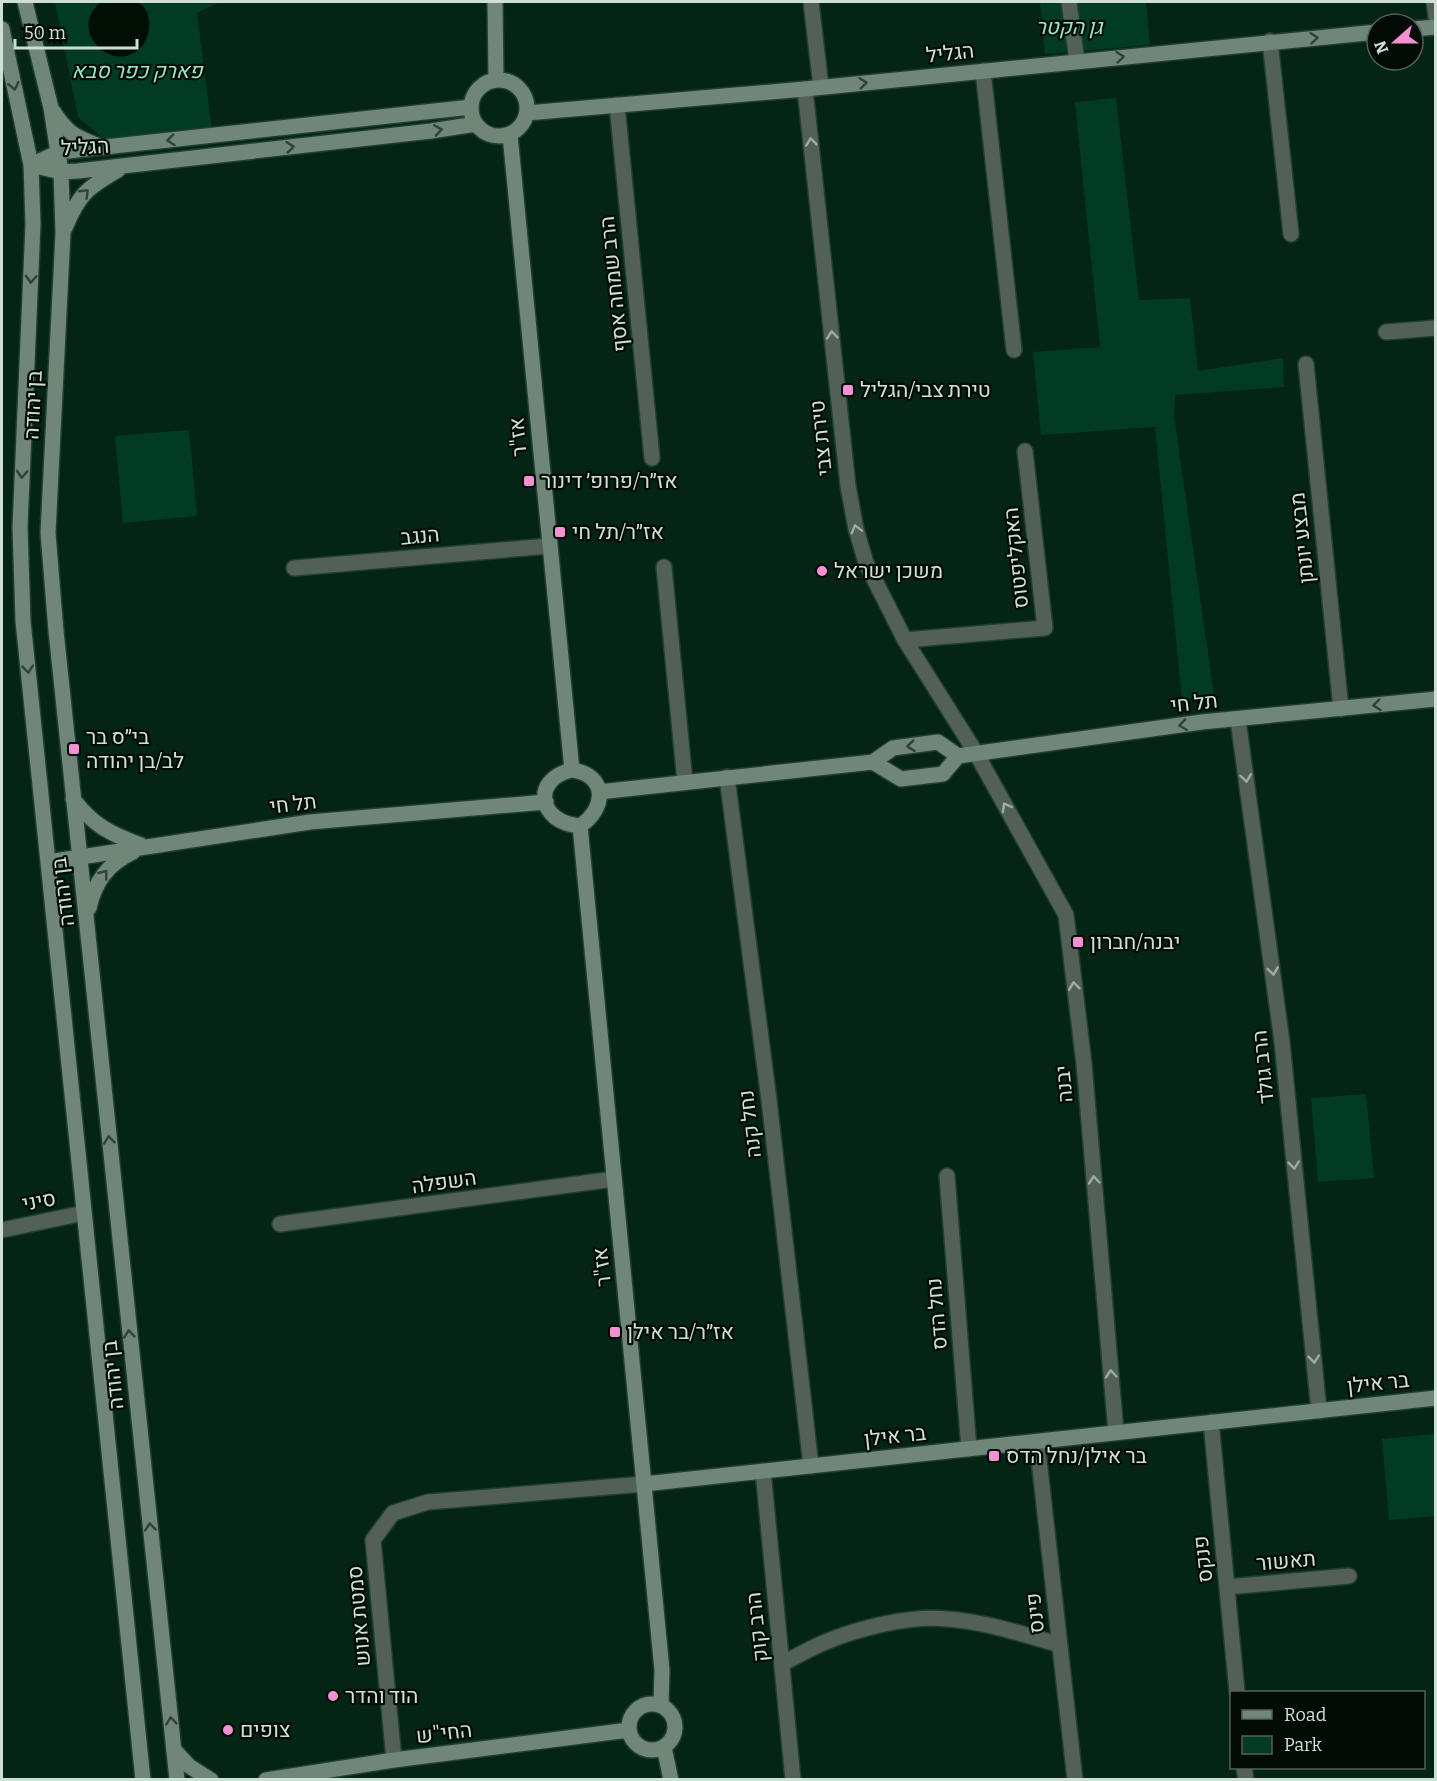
<svg xmlns="http://www.w3.org/2000/svg" width="1437" height="1781" font-family="Bitter,Heebo,serif">
	<style>
		.green { fill: #023b25 }
		.water { fill: #000e04 }
		.lines { fill: none; stroke-linecap: round; stroke-linejoin: round }
		.street-casing { stroke: #203e31; stroke-width: 18 }
		.secondary-casing { stroke: #203e31; stroke-width: 18 }
		.street { stroke: #526058; stroke-width: 15 }
		.secondary { stroke: #6f8679; stroke-width: 15 }
		.oneway { stroke: #334239 }
		.oneway2 { stroke: #9cada4 }
		.poi-dot { fill: #f591d2; stroke: #020b05; stroke-width: 2 }
		.labels { text-anchor: middle; stroke-width: 4.5; stroke-linejoin: round; paint-order: stroke }
		.park-label { font-size: 21px; font-style: italic; fill: #94e7bd; stroke: #020b05 }
		.street-label { font-size: 21px; fill: #cee0d6; stroke: #020b05 }
		.poi-label { font-size: 21px; fill: #cee0d6; stroke: #020b05; text-anchor: start }
	</style>
	<rect width="100%" height="100%" fill="#042416"/>
	<path class="green" d="M55,2h165l-23,11 15,118 -106,10 -28,-24z
		M1040,2h106l4,43 -105,9z
		M1116,98l23,202 51,-2 8,73 85,-13 1,29 -109,8 -1,21 40,279 -32,4 -27,-272 -114,8 -8,-83 67,-5 -25,-245z
		M189,430l8,86 -74,7 -8,-87z
		M1366,1094l8,84 -56,4 -7,-84z
		M1435,1434v82l-46,4 -7,-81z"/>
	<path class="water" d="M101,2c10,-1 29,-2 37,1 15,7 13,31 5,42 -28,34 -78,-15 -42,-43z"/>
	<g class="lines">
		<g class="street-casing">
			<path id="street" d="M811,2l10,85
				M1069,2l8,59
				M1434,2l2,15
				M1270,41l21,193
				M983,71l31,279
				M805,89l43,397 8,43 10,34 39,77 71,113 90,162 18,149 32,368
				M617,105l35,353
				M1386,332l50,-4
				M1306,364l35,345
				M664,567l21,215
				M294,568l255,-22
				M905,640l140,-12 -20,-177
				M1238,720l44,322 37,369
				M727,777l42,323 42,366
				M947,1176l22,273
				M280,1224l334,-45
				M2,1230l82,-17
				M1211,1422l26,270
				M1037,1442l38,338
				M763,1471l30,309
				M1227,1587l122,-11
				M782,1664c13,-7 27,-15 41,-21 35,-15 87,-28 125,-24 38,3 75,15 112,26
				M394,1760l-21,-220 20,-27 35,-11 216,-18
				M1244,1768l2,12"/>
		</g>
		<g class="secondary-casing">
			<path id="secondary" d="M25,2l26,106 10,64 2,61 -15,300 8,98 121,1149
				M495,2l1,78
				M2,29l29,136 2,59 -13,303 3,94 120,1159
				M1413,29l23,-2
				M471 108a28 28 0 1 1 56 0a28 28 0 1 1-56 0Z
				M53,111c14,22 22,26 46,35
				M527,113l278,-24 572,-57
				M510,135l62,635
				M31,165l30,7 17,-1 353,-40 45,-7
				M31,165l28,-13 412,-45
				M65,228c14,-34 22,-40 53,-58
				M873,762l28,17 42,-5 15,-18
				M572,770c35,5 35,38 8,56 -42,-3 -49,-47 -8,-56z
				M599,792l274,-30 20,-14 45,-6 20,14 244,-34 234,-23
				M73,799c20,26 37,35 68,46
				M580,826l82,844 -1,35
				M48,862l262,-40 236,-20
				M89,908c6,-27 19,-44 44,-56
				M644,1484l792,-86
				M629 1727a23 23 0 1 1 46 0a23 23 0 1 1-46 0Z
				M664,1747l7,33
				M174,1750l15,16 22,14
				M266,1780l128,-20 235,-30"/>
		</g>
		<use href="#street" class="street"/>
		<use href="#secondary" class="secondary"/>
	</g>
	<defs><path id="oneway-chevron" d="M-2-3.5L2.5 0L-2 3.5" fill="none" stroke-width="1.6" stroke-linecap="round" stroke-linejoin="round" transform="scale(1.5)"/></defs>
	<g class="oneway">
		<use href="#oneway-chevron" transform="translate(1314 38) rotate(-5)"/>
		<use href="#oneway-chevron" transform="translate(1120 57) rotate(-6)"/>
		<use href="#oneway-chevron" transform="translate(863 83) rotate(-6)"/>
		<use href="#oneway-chevron" transform="translate(14 86) rotate(78)"/>
		<use href="#oneway-chevron" transform="translate(438 130) rotate(-9)"/>
		<use href="#oneway-chevron" transform="translate(171 140) rotate(174)"/>
		<use href="#oneway-chevron" transform="translate(290 147) rotate(-6)"/>
		<use href="#oneway-chevron" transform="translate(85 193) rotate(-44)"/>
		<use href="#oneway-chevron" transform="translate(31 279) rotate(93)"/>
		<use href="#oneway-chevron" transform="translate(22 474) rotate(93)"/>
		<use href="#oneway-chevron" transform="translate(28 669) rotate(84)"/>
		<use href="#oneway-chevron" transform="translate(1377 705) rotate(174)"/>
		<use href="#oneway-chevron" transform="translate(1183 725) rotate(172)"/>
		<use href="#oneway-chevron" transform="translate(911 746) rotate(173)"/>
		<use href="#oneway-chevron" transform="translate(104 874) rotate(-51)"/>
		<use href="#oneway-chevron" transform="translate(109 1140) rotate(-96)"/>
		<use href="#oneway-chevron" transform="translate(129 1334) rotate(-96)"/>
		<use href="#oneway-chevron" transform="translate(150 1527) rotate(-96)"/>
		<use href="#oneway-chevron" transform="translate(171 1721) rotate(-96)"/>
	</g>
	<g class="oneway2">
		<use href="#oneway-chevron" transform="translate(811 142) rotate(-96)"/>
		<use href="#oneway-chevron" transform="translate(832 335) rotate(-96)"/>
		<use href="#oneway-chevron" transform="translate(856 529) rotate(-104)"/>
		<use href="#oneway-chevron" transform="translate(1246 778) rotate(82)"/>
		<use href="#oneway-chevron" transform="translate(1006 807) rotate(-119)"/>
		<use href="#oneway-chevron" transform="translate(1273 971) rotate(82)"/>
		<use href="#oneway-chevron" transform="translate(1074 986) rotate(-97)"/>
		<use href="#oneway-chevron" transform="translate(1294 1165) rotate(84)"/>
		<use href="#oneway-chevron" transform="translate(1094 1180) rotate(-95)"/>
		<use href="#oneway-chevron" transform="translate(1314 1359) rotate(84)"/>
		<use href="#oneway-chevron" transform="translate(1111 1374) rotate(-95)"/>
	</g>
	<g class="poi-dot">
		<rect x="842" y="384" width="12" height="12" rx="3"/>
		<rect x="523" y="475" width="12" height="12" rx="3"/>
		<rect x="554" y="526" width="12" height="12" rx="3"/>
		<circle cx="822" cy="571" r="6"/>
		<rect x="68" y="743" width="12" height="12" rx="3"/>
		<rect x="1072" y="936" width="12" height="12" rx="3"/>
		<rect x="609" y="1326" width="12" height="12" rx="3"/>
		<rect x="988" y="1450" width="12" height="12" rx="3"/>
		<circle cx="333" cy="1696" r="6"/>
		<circle cx="228" cy="1730" r="6"/>
	</g>
	<g class="labels">
		<g class="park-label">
			<text x="1069" y="34">גן הקטר</text>
			<text x="137" y="78">פארק כפר סבא</text>
		</g>
		<g class="street-label">
			<text transform="translate(950 53) rotate(-6)" y="7">הגליל</text>
			<text transform="translate(85 147) rotate(-3)" y="7">הגליל</text>
			<text transform="translate(614 284) rotate(-96)" y="7">הרב שמחה אסף</text>
			<text transform="translate(33 405) rotate(-87)" y="7">בן יהודה</text>
			<text transform="translate(518 437) rotate(-95)" y="7">אז"ר</text>
			<text transform="translate(821 438) rotate(-96)" y="7">טירת צבי</text>
			<text transform="translate(420 536) rotate(-5)" y="7">הנגב</text>
			<text transform="translate(1302 538) rotate(-96)" y="7">מבצע יונתן</text>
			<text transform="translate(1016 558) rotate(-96)" y="7">האקליפטוס</text>
			<text transform="translate(1194 703) rotate(-6)" y="7">תל חי</text>
			<text transform="translate(293 804) rotate(-7)" y="7">תל חי</text>
			<text transform="translate(63 892) rotate(-97)" y="7">בן יהודה</text>
			<text transform="translate(1263 1067) rotate(-96)" y="7">הרב גולד</text>
			<text transform="translate(1064 1084) rotate(-95)" y="7">יבנה</text>
			<text transform="translate(750 1124) rotate(-97)" y="7">נחל קנה</text>
			<text transform="translate(444 1182) rotate(-8)" y="7">השפלה</text>
			<text transform="translate(39 1201) rotate(-11)" y="7">סיני</text>
			<text transform="translate(602 1267) rotate(-96)" y="7">אז"ר</text>
			<text transform="translate(937 1314) rotate(-95)" y="7">נחל הדס</text>
			<text transform="translate(113 1375) rotate(-96)" y="7">בן יהודה</text>
			<text transform="translate(1378 1383) rotate(-6)" y="7">בר אילן</text>
			<text transform="translate(895 1436) rotate(-6)" y="7">בר אילן</text>
			<text transform="translate(1203 1559) rotate(-96)" y="7">פנקס</text>
			<text transform="translate(1286 1561) rotate(-5)" y="7">תאשור</text>
			<text transform="translate(1035 1613) rotate(-96)" y="7">פינס</text>
			<text transform="translate(359 1616) rotate(-95)" y="7">סמטת אנוש</text>
			<text transform="translate(757 1627) rotate(-96)" y="7">הרב קוק</text>
			<text transform="translate(444 1733) rotate(-7)" y="7">החי"ש</text>
		</g>
		<g class="poi-label">
			<text x="860" y="397">טירת צבי/הגליל</text>
			<text x="541" y="488">אז״ר/פרופ׳ דינור</text>
			<text x="572" y="539">אז״ר/תל חי</text>
			<text x="834" y="578">משכן ישראל</text>
			<text x="86" y="744">בי״ס בר<tspan x="86" dy="24">לב/בן יהודה</tspan></text>
			<text x="1090" y="949">יבנה/חברון</text>
			<text x="627" y="1339">אז״ר/בר אילן</text>
			<text x="1006" y="1463">בר אילן/נחל הדס</text>
			<text x="345" y="1703">הוד והדר</text>
			<text x="240" y="1737">צופים</text>
		</g>
	</g>
	<rect width="1437" height="1781" fill="none" stroke="#cee0d6" stroke-width="6"/>
	<rect x="1230" y="1691" width="195" height="78" fill="#020b05" stroke="#546059" stroke-width="1.5"/>
	<rect x="1242" y="1710" width="30" height="9" fill="#6f8679" stroke="#546059" stroke-width="1.5"/>
	<text x="1284" y="1721" font-size="18" fill="#cee0d6">Road</text>
	<rect x="1242" y="1736" width="30" height="18" fill="#023b25" stroke="#546059" stroke-width="1.5"/>
	<text x="1284" y="1751" font-size="18" fill="#cee0d6">Park</text>
	<g transform="translate(1395 42) rotate(249)"><circle r="28" fill="#020b05" stroke="#546059" stroke-width="1.5"/>
	<path d="M0-4.5L10 22L0 15L-10 22Z" fill="#f591d2"/>
	<text y="-9" font-size="16" font-weight="bold" text-anchor="middle" fill="#cee0d6">N</text>
	</g>
	<path d="M15 39v9h122v-9" fill="none" stroke="#cee0d6" stroke-width="3"/>
	<text x="24" y="39" font-size="18" fill="#cee0d6" stroke="#020b05" stroke-width="4.5" paint-order="stroke">50 m</text>
</svg>
